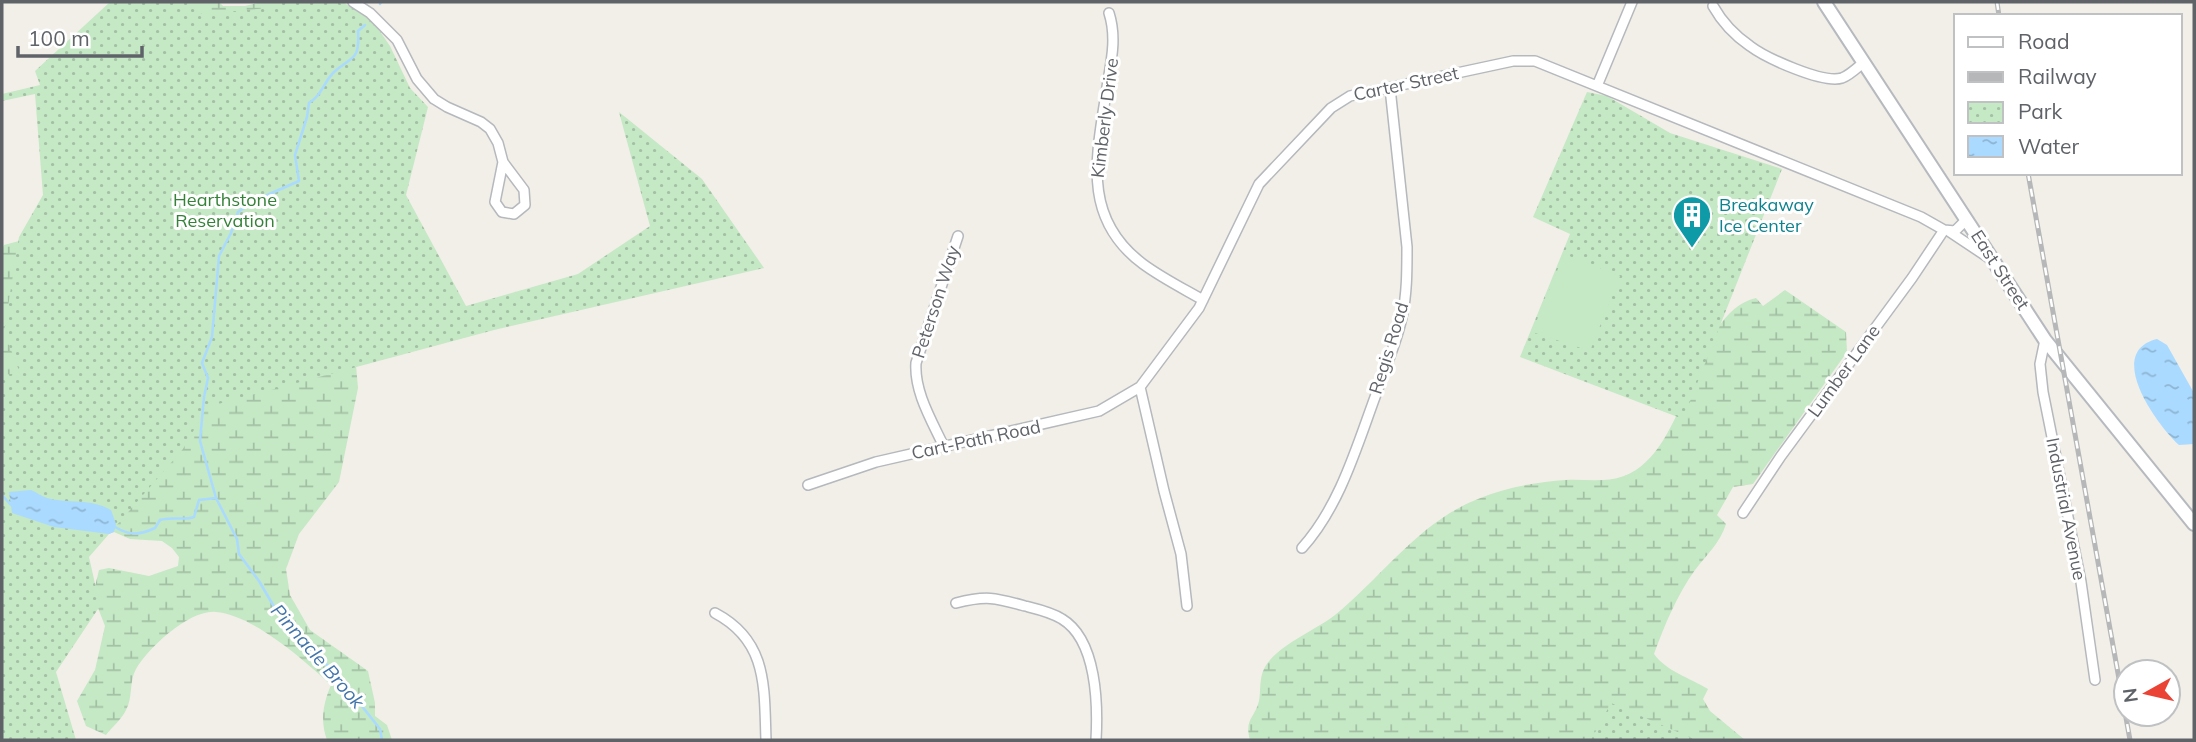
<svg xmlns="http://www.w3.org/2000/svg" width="2196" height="742" font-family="Mulish,sans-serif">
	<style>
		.wetland { fill: url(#wetland-marsh) }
		.park { fill: url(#park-dots) }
		.pitch { fill: #c5e8c5 }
		.water { fill: url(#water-ripples) }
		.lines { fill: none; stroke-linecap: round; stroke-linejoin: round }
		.stream { stroke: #aadaff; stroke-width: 2.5 }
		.street-casing { stroke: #b5b8bc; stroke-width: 12 }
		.secondary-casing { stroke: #b6babf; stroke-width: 16 }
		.street { stroke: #fff; stroke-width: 9 }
		.secondary { stroke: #fff; stroke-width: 12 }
		.rail-casing { stroke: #b6b7b8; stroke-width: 5 }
		.rail { stroke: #fff; stroke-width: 2.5; stroke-dasharray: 8; stroke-linecap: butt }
		.labels { text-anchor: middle; stroke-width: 6; stroke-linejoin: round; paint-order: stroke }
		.street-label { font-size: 18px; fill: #5f6368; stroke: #fff }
		.park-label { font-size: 18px; fill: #348238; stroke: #fff }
		.culture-label { font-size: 18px; fill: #0d838f; stroke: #fff; text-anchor: start }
		.water-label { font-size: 19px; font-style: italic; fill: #4174aa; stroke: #fff }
	</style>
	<defs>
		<pattern id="wetland-marsh" width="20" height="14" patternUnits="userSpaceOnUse" patternTransform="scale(1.75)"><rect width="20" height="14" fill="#c5e8c5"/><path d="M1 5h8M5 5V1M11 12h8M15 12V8" fill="none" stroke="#a3c0a4"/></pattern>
		<pattern id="park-dots" width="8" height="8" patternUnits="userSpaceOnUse" patternTransform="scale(1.75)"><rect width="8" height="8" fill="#c5e8c5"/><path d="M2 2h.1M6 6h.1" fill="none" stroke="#a3c0a4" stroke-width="1.8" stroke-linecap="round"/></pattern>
		<pattern id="water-ripples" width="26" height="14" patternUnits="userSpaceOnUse" patternTransform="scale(1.75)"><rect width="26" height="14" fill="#aadaff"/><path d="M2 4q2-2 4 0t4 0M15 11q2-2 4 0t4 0" fill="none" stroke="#8eb4d2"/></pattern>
	</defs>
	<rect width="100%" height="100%" fill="#f1efe8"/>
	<path class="wetland" d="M135,2h84l4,4h22l16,-4h82l35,23 2,17 -27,289 5,57 -19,94 -40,52 -13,35 4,26 20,35 58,41 7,32v13l12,9 5,15h-65c-7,-19 -4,-36 4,-55 -27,-25 -78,-70 -115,-73 -26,-3 -68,36 -80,57 -7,12 -3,29 -10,41 -4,9 -14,17 -20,25l-20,-9 -9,-25 18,-31 10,-44 -12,-31 6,-25 10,-2 40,8 29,-10 1,-9 -7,-9 -10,-7 -32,-2 -16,-7 -5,2 -107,-22v-262l2,-5 30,-8z
		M1785,290l61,42 1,20 -94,132 -20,3 -16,28 9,9c-6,19 -19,30 -31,46 -18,25 -30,54 -41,84 12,17 36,24 54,35l-5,10 7,12 35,29h-495c-6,-21 5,-22 9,-39 2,-10 0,-22 5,-32 10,-22 52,-39 71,-54 48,-39 84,-93 143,-116 28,-12 59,-17 88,-19 20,-1 39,3 58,-4 66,-24 67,-163 132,-178l7,8z"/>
	<path class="park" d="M110,2h82l9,12 68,-6 6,-6h63l26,16 15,12 11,16 20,42 18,19 -22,88 60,111 112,-32 72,-48 -31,-114 83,67 62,89 -270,62 -287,77 -24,42 -94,108 11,49 -44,66 20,68h-74v-365l18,-2 -16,-41 15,-95 24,-42 -8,-101 -33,7v-7l38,-9 -5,-14z
		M1587,92l20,4 63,37 112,36 -99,250 -163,-62 50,-123 -37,-17z
		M1611,703l85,37h-105z"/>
	<path class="pitch" d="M1564,254l56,22 -30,75 -58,-19z"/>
	<path class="water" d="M2157,339l10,6 27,48v51l-15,1c-22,-20 -75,-93 -22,-106z
		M31,490c5,2 10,6 16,8 22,6 43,0 64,12l5,14 -2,8 -5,2 -55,-7 -42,-14 -3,-21z"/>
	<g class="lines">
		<path class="stream" d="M380,4l1,-2
			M365,25l-7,6c2,30 -6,25 -24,41 -11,11 -11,22 -25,31l-2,14 -12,38 4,26 -43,19 -18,12 -7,21 -12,23 -7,81 -10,26 6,15 -4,19 -4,44 16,57 21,41 2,15 20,27 24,41 16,19 36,31 45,57 2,11
			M2,495l9,10
			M115,527c15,9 25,8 40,1l5,-8c11,-4 23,1 34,-3l5,-17 17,-2"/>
		<g class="street-casing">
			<path id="street" d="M353,2l17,11 27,27 20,39 17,20 13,8 34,15 9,7 8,14 5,19 21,28 1,15 -11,9 -12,-2 -7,-10 8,-40
				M1713,6c9,16 21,29 37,40 16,12 73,38 92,32 8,-3 16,-11 22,-16
				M1109,13c8,25 2,49 -2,74 -10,67 -27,130 36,177 19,14 41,25 60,36
				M1597,86l35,-84
				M1950,232l39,26
				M2045,340l-5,24 3,28 38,190 14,98
				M944,447c-12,-26 -30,-55 -28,-84l42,-127
				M808,485l68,-23 223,-51 41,-24
				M1743,513l38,-57 131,-178 32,-48
				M1302,548c39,-43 56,-106 76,-159 8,-24 19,-47 24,-72 5,-23 5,-46 5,-70l-17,-159
				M956,603c31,-8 40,-5 69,3 12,3 26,6 37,13 35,21 36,86 34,121
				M1187,606l-6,-52 -17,-63 -24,-104 59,-79 60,-124 72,-76 19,-12 163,-35h22l386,156 23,13 11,1 12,-12
				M715,613c53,28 49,74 51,127"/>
		</g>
		<g class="secondary-casing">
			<path id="secondary" d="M1824,2l221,338 149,184"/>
		</g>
		<use href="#street" class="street"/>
		<use href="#secondary" class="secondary"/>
		<g class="rail-casing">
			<path id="rail" d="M1997,2l2,14
				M2028,173l102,567"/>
		</g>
		<use href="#rail" class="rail"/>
	</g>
	<defs>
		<g id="building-pin" transform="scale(2.0125)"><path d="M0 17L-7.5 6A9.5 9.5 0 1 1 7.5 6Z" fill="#0f9aa8" stroke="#fff"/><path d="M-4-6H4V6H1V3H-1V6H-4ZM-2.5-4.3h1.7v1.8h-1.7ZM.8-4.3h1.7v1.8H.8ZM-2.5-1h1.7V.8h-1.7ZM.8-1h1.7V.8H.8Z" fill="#fff"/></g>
	</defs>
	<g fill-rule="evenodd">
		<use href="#building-pin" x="1692" y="215"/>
	</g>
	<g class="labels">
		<g class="street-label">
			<text transform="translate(1406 84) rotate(-12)" y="6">Carter Street</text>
			<text transform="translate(1105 118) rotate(-83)" y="6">Kimberly Drive</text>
			<text transform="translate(2000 270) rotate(57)" y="6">East Street</text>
			<text transform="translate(936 302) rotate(-72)" y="6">Peterson Way</text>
			<text transform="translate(1389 348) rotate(-73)" y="6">Regis Road</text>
			<text transform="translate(1844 371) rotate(-54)" y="6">Lumber Lane</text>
			<text transform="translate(976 440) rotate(-12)" y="6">Cart-Path Road</text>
			<text transform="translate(2066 509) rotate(79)" y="6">Industrial Avenue</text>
		</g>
		<g class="park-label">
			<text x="225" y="206">Hearthstone<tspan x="225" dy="21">Reservation</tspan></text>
		</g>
		<g class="culture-label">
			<text x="1719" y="211">Breakaway<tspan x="1719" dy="21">Ice Center</tspan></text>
		</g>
		<g class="water-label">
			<text transform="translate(318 656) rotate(49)" y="7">Pinnacle Brook</text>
		</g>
	</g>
	<rect width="2196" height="742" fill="none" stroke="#5f6368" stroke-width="7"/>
	<rect x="1954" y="14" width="228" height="161" fill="#ffffff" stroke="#bfc1c3" stroke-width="2"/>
	<rect x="1968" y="37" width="35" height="10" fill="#ffffff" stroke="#bfc1c3" stroke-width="2"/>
	<text x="2018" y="49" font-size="21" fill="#5f6368">Road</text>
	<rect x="1968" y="72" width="35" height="10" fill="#b6b7b8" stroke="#bfc1c3" stroke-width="2"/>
	<text x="2018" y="84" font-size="21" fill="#5f6368">Railway</text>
	<rect x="1968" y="102" width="35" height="21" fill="url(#park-dots)" stroke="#bfc1c3" stroke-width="2"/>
	<text x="2018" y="119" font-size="21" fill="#5f6368">Park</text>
	<rect x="1968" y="136" width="35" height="21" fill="url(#water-ripples)" stroke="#bfc1c3" stroke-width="2"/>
	<text x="2018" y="154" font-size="21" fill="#5f6368">Water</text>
	<g transform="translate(2147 693) rotate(262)"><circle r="33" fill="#ffffff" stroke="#bfc1c3" stroke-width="2"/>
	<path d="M0-5L12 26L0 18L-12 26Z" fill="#ea4335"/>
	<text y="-10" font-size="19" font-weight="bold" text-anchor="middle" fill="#5f6368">N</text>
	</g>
	<path d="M18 46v10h124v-10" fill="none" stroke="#5f6368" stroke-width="3.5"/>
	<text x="28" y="46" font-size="21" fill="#5f6368" stroke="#ffffff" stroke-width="5" paint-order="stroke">100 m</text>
</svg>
